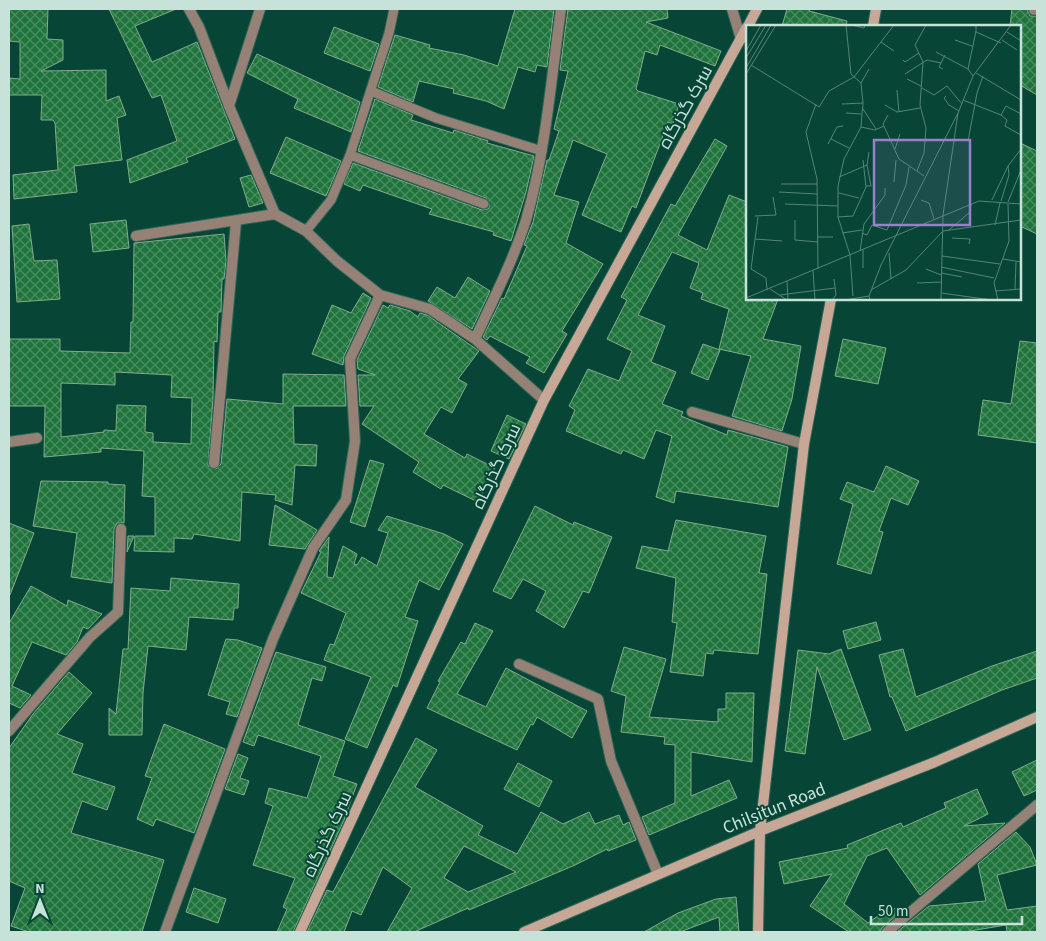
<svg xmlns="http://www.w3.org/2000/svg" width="1046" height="941" font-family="'Source Sans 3',Cairo,sans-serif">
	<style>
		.building { fill: url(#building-cross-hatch); stroke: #82ab8a; fill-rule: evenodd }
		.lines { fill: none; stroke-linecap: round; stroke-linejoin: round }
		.lane-casing { stroke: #2d6557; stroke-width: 11 }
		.street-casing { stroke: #2d6557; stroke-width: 12 }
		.secondary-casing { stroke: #2d6557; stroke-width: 12 }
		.lane { stroke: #958175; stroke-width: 9 }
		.street { stroke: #958175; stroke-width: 10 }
		.secondary { stroke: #c7a796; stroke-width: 10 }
		.labels { text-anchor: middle; stroke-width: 4; stroke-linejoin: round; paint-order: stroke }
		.street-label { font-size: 18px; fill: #c7e3d9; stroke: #074636 }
		.inset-road { fill: none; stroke: #548577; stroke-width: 1 }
		.view { fill: #9d7ecb; fill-opacity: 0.15; stroke: #9d7ecb; stroke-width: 2.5 }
		.inset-edge { fill: none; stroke: #c7e3d9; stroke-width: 2.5 }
	</style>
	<defs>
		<pattern id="building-cross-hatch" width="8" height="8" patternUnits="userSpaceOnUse" patternTransform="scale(1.25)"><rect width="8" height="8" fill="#1f743c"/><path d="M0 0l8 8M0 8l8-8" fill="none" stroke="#488e61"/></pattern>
	</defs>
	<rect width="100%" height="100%" fill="#074636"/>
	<path class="building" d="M9,9h39l-1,30 16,1v20l-22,11 65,-1v31l13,-5 7,19 -9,3 5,42 -48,6 3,26 -63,7 -1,-24 45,-5 -3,-47 -2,-3h-12l1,-25h-33v-17l11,1v-37l-11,-1z
		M109,9h67l-41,17 17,36 45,-20 38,97 -49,19 2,4 -58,21 -3,-23 50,-19 -16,-46 -9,3z
		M515,9h39l-7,58 -10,-2 -2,7 -17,-5 -14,42 -18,-8 -33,-8 1,-4 -35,-8 -6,21 -35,-15 17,-52 35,10 -1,3 35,7 34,11z
		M568,9h99l1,9 -22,4 75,29 -6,15 -55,-21 -3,10 -12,-4 -9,38 2,2 41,13 -6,20 -5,-2 -32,86 -4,-2 -11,26 -39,-17 25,-61 -34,-14 -19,55 25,7 -13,41 37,21 -41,67 5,3 -23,39 -18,-10 4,-6 -40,-21 -3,4 -4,-3 19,-39 2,1 23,-53 -3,-1 9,-23 14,-62h2l10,-29 -5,-2 14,-58 -8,-1z
		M787,9h23l-1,2 38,10 -1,5h-64z
		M1012,9h15l3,7h7v79l-17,-10v-59h-10z
		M334,27l45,17 -9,27 -46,-18z
		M257,54l103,48 -9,30 -57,-24 4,-9 -51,-26z
		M375,99l38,16 -2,5 42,13 1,-3 34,11 -1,2 47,13 -8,36 -15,49 -18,-6 1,-3 -65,-18 3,-5 -69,-24 -3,6 -16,-7 9,-21 129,47 6,-1 2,-3 -4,-8 -128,-47z
		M286,137l55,24 -15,35 -56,-23z
		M715,139l12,7 -49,89 29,15 22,-55 18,7v97h31l-15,40 38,7 -9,53 -10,32 -50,-15 19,-60 -32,-7 10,-40 -28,-10 2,-6 -13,-5 9,-25 -27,-11 -34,63 27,11 -14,36 25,10 -14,32 21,8 -2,4 46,19 1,-5 60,17 -10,60 -102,-16 -2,12 -18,-6 16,-61 -16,-6 -12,29 -21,-9 -2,4 -55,-23 9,-21 -6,-4 19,-37 31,12 13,-30 -25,-12 20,-39 -6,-3 50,-93 4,2z
		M1020,143l17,8v83l-17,-8z
		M251,175l12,28 -14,4 -9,-29z
		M126,220l3,28 -36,4 -3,-28z
		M29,224l5,37 23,-1 3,39 -43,3 -5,-76z
		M224,234l2,27 -2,18h-2l-1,33h-3l-1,30 -3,-1 -1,57 -5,68 8,3 5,-5 6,-65 56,5v-30l61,1 2,31h-53l1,38 23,1 -1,21 -21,-1 -3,40 -17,-5 1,-5 -34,-3 -2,49 -46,-7 -2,5 -18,-1v14l-40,-1 1,-15h20v-39l-13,-1 2,-45 -43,-3v4l-57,5 1,-51h-36v-67h51v12l70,2 1,-31h2l1,-79zM115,372l57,3 -1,22 21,1 -1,46 -38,-2v-9l-8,-1 1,-26 -29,-1 -1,26 -12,-1v2l-43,5v-54l54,2z
		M468,277l22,14 -18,38 -44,-28 9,-14 18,11z
		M363,293l8,5 -27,58 -1,9 -31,-11 20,-49 19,8z
		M383,305l5,3 2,-3 20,6 8,6 2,-4 7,2 52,36 -21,28 9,5 -15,29 -11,-6 -17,27 41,24 2,-4 28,14 -17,34 -35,-17 -2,4 -28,-17 6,-10 -57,-38 12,-18h-14l-2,-31h17l-17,-6 -1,-9z
		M843,339l43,9 -8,36 -43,-8z
		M1020,341l17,2v100l-59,-8 5,-35 28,4z
		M703,344l17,6 -12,30 -17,-7z
		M507,415l19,9 -17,35 -18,-8z
		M370,460l14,4 -19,63 -15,-5z
		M886,466l33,15 -11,24 -17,-7 -12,33 4,1 -12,42 -34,-10 16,-60 -13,-5 7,-17 27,10z
		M41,481l67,1v2l17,1 -1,38h-7l-3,6 -2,54 -41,-6 6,-44 -44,-7z
		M275,505l42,25 -12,19 -36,-4z
		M535,506l38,19 1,-3 38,15 -23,56 -6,-2 -19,37 -28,-17 10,-20 -23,-12 -12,20 -18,-8z
		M387,516l57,18 19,10 -24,46 -20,-10 -14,37 13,4 -21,66 -4,-2 -26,63 -22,-9 26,-62 -47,-17 6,-16 4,1 12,-32 -45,-20 20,-41 -2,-1 10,-14 -2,40 6,1 10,-32 14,8 -3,10 3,1 5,-8 15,9 11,-33 -10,-3z
		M676,520l90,16 -7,37 8,1 -9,80 -44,-4 -1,4 -7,-1 -3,23 -33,-4 7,-49 -5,-1 4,-44 -40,-10 6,-22 26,5z
		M9,523l25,10 -24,62h-1z
		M128,536h6l-7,16z
		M171,578l68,6 -1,24h-4l-1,12 -44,-3 -3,33 -38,-4 -5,47 -1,42h-33v-27l7,6 7,-65h5l3,-61 39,3z
		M31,586l36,20 1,-6 34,14 -14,15 -5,-2 -6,15 -11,13 -34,-13 -20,44 19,9 -11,13 -11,-5v-80z
		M876,622l5,18 -33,9 -5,-18z
		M475,623l18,8 -36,63 29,13 20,-39 81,43 -15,27 -35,-21 -4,8 -2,-1 -14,26 -90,-42 13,-26 -2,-1 23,-39 4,2z
		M226,639l12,1 24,8 -25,69 -11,-3 4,-12 -22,-7z
		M624,647l42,12 -17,58 69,5v-13h8v-16h28l-2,69 -61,-10v44l38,-16 8,18 -88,37 -7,-18 33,-14v-58l-11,-1 1,-7 -44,-5 5,-36 -15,-5z
		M841,649l30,81 -27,10 -27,-73 -12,87 -20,-3 13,-101 31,4z
		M903,649l13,48 76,-31 45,-15v27l-35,12 -96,41 -14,-34h-2l-11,-42z
		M276,652l50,15 -4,14 -10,-3 -14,47 47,16 -12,35 24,8 -13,36 -51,112h-16l10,-23 -4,-2 12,-29 -42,-13 20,-59 -8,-3 4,-15 38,10 14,-42 -63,-21 -4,11 -11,-4z
		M69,672l23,21 -35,41 26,10 -11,29 43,14 -8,23 -25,-9 -11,32 93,27 -22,72h-113l-18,-6 14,-38 -16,-7v-133l24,-34z
		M164,724l61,25 -31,84 -38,-14 -3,7 -16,-7 15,-41 -7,-2z
		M416,738l21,12 -22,37 68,39 -5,9 39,19 24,-42 22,12 26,-12 6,12 24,-9 4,10 6,-3 7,18 -28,11 -1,-2 -32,16 -106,45 -1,-2 -54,24h-27l25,-44 -29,-21 -22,48 -9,-4 -8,21h-37l20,-42 6,2zM464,846l52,26 -48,20 -24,-14z
		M238,754l10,4 -8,20 9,3 -5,14 -19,-6z
		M1037,760v30l-13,6 -12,-24z
		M518,763l34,18 -13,26 -35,-18z
		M977,789l11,25 -24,12 41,-3 -85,72 -33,-47 -20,8 -23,48 24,19 20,-14 17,-1 -22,19 -3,5h-31l-39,-26 22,-32 -48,10 -5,-22 69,-14 -1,-3 54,-22 2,4 43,-19 -2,-5z
		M1016,832l14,15 7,18 -40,10 10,35 30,-4v26h-30l-1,-7 -42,7h-67l32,-26 57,-5 -8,-37z
		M194,888l32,11 -8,24 -32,-11z
		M736,897l3,35h-19l-1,-15 -39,15h-36l34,-19 38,-14z"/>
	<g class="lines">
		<g class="lane-casing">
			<path id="lane" d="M371,91l65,27 106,33
				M350,155l134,49
				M306,231l25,-31 19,-45 39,-122 5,-24"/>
		</g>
		<g class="street-casing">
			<path id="street" d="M189,9l10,18 30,79 46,108 31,17 31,30 43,34 50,14 45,30 69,61
				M732,9l9,30
				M1034,10v-1
				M229,106l31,-97
				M136,236l139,-22
				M475,339c18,-39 38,-78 51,-119 20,-69 25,-141 35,-211
				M692,412l112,32
				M9,442l28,-4
				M214,463l22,-241
				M519,664l79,35 13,62 47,113
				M9,731l81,-94 28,-25 3,-83
				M165,932l108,-293 40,-91 33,-48 9,-59 -5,-82 30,-64
				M887,932l150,-127"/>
		</g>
		<g class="secondary-casing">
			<path id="secondary" d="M748,26l9,-17
				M873,26l3,-17
				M300,932l244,-532 203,-373
				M524,932l236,-101 175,-69 102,-45
				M758,932l2,-101 44,-387 27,-145"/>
		</g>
		<use href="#lane" class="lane"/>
		<use href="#street" class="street"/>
		<use href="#secondary" class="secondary"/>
	</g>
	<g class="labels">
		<g class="street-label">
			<text transform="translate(685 107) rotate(-61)" y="6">سرک گذرگاه</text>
			<text transform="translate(496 466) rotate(-65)" y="6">سرک گذرگاه</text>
			<text transform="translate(774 808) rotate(-22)" y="6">Chilsitun Road</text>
			<text transform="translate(327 834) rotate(-65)" y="6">سرک گذرگاه</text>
		</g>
	</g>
	<g transform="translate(746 25)">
		<rect width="275" height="275" fill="#074636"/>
		<path class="inset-road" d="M100,0l5,49 10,9 2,20 -2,24 -17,32 -6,27v31l12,38 3,41M106,0l12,3 1,-3M230,0v7l25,11M261,7l14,9M209,15l17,6M256,15l15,10M135,17l13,9M0,26l15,-26M190,27l32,17 5,7M0,33l20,-33M157,35l2,2 14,-9M5,40l68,42 10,-16 25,-14 40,-52M0,43l25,-43M197,44l-4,-2 6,-12M222,44l8,-38M230,48l45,27M0,49l30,-49M159,49l22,-14 14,3M161,54l14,7M115,58l8,-14M176,63l12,7 13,-9 15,18M151,65l2,22M200,71l-2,2 5,7 10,6M217,75l38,15 6,5 -2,6 16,9M70,79l-10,28 11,47 1,90M96,79l21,-1M139,80l12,7 23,-4M117,84l13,20M100,88l15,1M142,90l-5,9 16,35 25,17M255,90l5,-9 15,8M115,102l14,3 9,-4M85,114l18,9M222,116l9,-48 6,-17M82,119l9,-17 6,-1M149,124l5,-15M171,146l7,-18 2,-25 -6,-23 3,-43 -8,-17 11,-20M93,152l28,-12M148,157l2,-22M35,159h36M120,161h5l-4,-21 2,-13M33,167l38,2M93,168l20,5M175,175l8,3 5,16M246,175l16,-34 13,-17M255,176l8,-26 -1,-9M262,177l13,-32M39,179l53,2M9,191l21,-1 -3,-18M12,192l-7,52 15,9 1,12M92,192l15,-1 13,-29 -3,-27M49,195v20l23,2M249,200l5,-22M203,205l21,-18 1,-8M96,208l20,-3M116,208l5,2 5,-10 15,5 19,-45 3,-18M71,212h16M206,213l18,1 -1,5M9,214l27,2M117,225v18M114,226l4,-27 21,-29v-7M143,228l2,26M196,231l58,8M257,234l18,3M195,242l53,11M180,244l15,6M67,245l2,30M195,248l21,4M41,256l1,19M171,258l24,-1M24,264l17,11M269,264l1,-27M125,265l35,-20 37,-39 78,-11M249,266l26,-2M195,268l51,7M34,270l55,-7M0,273l233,-97 42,3M86,275l4,-5 -2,-16M99,275l24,-4M124,275l-1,-4 12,-31 77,-152 15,-37 38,-51M195,275l2,-85 15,-102M252,275l-4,-17 15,-42 -1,-37"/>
		<path class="view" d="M128,115h96v85h-96z"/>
		<rect width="275" height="275" class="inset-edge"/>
	</g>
	<rect width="1046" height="941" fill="none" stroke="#c7e3d9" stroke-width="20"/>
	<g transform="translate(40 901)" stroke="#074636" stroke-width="4" paint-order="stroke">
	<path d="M0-4L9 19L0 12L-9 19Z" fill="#c7e3d9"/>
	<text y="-8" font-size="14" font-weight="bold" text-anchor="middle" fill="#c7e3d9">N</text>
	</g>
	<path d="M871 916v8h151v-8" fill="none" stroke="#c7e3d9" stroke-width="2.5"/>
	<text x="878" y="916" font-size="15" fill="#c7e3d9" stroke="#074636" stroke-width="4" paint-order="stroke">50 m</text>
</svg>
